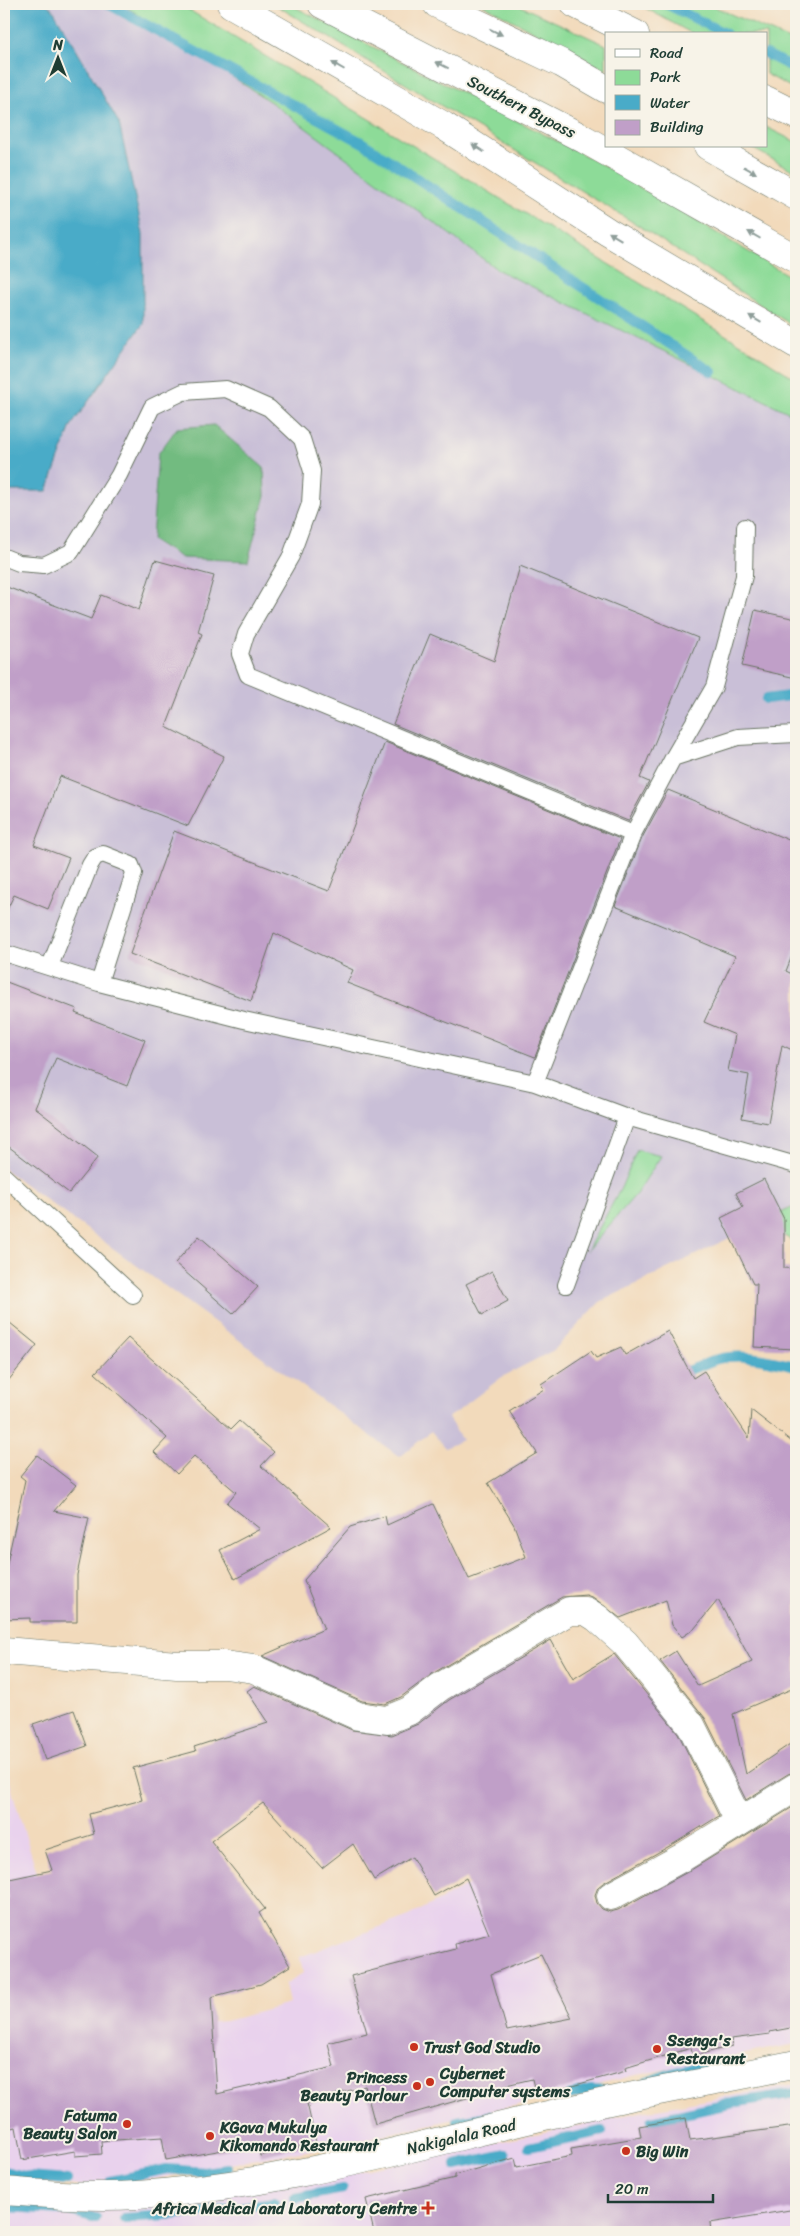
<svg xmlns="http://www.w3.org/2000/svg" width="800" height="2236" font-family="Sriracha,sans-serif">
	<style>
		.built { fill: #e9d2ed }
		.industrial { fill: #c9bfd7 }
		.green { fill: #8ddb98; stroke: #568c66 }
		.forest { fill: #72bb80; stroke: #487c5a }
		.water { fill: #49abc8; stroke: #34747e }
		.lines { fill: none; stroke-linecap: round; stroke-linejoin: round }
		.stream { stroke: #49abc8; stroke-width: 10 }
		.building { fill: #c09fc8; fill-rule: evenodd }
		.lane-casing { stroke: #697463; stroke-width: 18 }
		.street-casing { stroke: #697463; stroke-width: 29 }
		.secondary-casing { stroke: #697463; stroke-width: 29 }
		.highway-casing { stroke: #697463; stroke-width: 29 }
		.lane { stroke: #fff; stroke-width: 16 }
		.street { stroke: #fff; stroke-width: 28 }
		.secondary { stroke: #fff; stroke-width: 28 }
		.highway { stroke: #fff; stroke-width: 28 }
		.oneway { fill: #8f9e9a }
		.poi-dot { fill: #c8321e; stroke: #f7f3e8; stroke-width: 2 }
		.labels { text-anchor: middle; stroke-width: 4; stroke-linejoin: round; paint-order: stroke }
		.street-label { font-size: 16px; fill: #1f3d34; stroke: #f7f3e8 }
		.poi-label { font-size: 16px; font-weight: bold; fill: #1f3d34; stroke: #f7f3e8; text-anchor: start }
	</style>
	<rect width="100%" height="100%" fill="#f7f3e8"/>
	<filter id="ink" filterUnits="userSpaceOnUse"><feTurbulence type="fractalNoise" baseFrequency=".02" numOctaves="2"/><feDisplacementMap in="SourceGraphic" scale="10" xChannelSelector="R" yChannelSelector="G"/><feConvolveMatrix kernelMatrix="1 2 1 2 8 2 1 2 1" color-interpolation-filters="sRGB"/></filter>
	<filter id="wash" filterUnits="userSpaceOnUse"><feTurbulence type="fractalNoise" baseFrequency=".0096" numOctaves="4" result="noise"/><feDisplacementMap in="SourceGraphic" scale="20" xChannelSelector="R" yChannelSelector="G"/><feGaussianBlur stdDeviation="1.12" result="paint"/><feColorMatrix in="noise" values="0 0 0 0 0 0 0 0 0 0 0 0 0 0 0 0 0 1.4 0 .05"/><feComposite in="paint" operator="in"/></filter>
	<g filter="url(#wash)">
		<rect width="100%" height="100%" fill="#f2dabb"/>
		<path class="built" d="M4,1755l9,40 33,107 -36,121 -6,2z
			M484,1877l31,41 42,69 50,-21 133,-20 56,-12v110l-164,32 -101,26 -207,46 -73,12 -95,19 -75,7 -77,-5v-124l135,-29 87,-7 63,-17 -4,-20 18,-11 -3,-16 109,-41z
			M796,2084v148h-792v-30l352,-30 280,-59z"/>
		<path class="industrial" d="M4,4h118l150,99 524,279v823l-196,97 -46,48 -52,27 -54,41 14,22 -17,8 -14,-17 -31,26 -396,-288z"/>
		<path class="green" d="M122,4h57l568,344 49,31v37l-298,-146 -226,-167z
			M274,4h15l303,155 204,121v48l-152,-99z
			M482,4h34l90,41v25z
			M638,4h70l88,39v47l-30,-16v-40h-73z
			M766,127l30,15v30l-48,-26h18z
			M637,1150l24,6 -24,37 -50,58 34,-63z
			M796,1206v37l-35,-21z"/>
		<path class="forest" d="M214,425l50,43 1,28 -17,65 -66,-3 -30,-18 6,-86 19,-26z"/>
		<path class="water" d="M4,4h42l6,4 67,115 24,111v90l-72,102 -24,65h-43z"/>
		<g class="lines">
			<path class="stream" d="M108,4l255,139 349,229
				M666,4l60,30
				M766,54l30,15
				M766,699l30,-4
				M689,1370c10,-3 19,-8 29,-11 25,-7 54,2 78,7
				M647,2082c27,-11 62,-19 93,-18
				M570,2095l21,-5 15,1
				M457,2121l33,-5
				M651,2121l87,-19 58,-9
				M529,2147l73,-16
				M456,2165l50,-11
				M4,2171l25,6 38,3
				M111,2181l56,-12 37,3 23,-3
				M295,2198l48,-9
				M4,2207l62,3 30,8
				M124,2218l72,-5 78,-11"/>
		</g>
		<g id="blocks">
			<path class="building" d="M155,560l59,16 -16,56 4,2 -36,93 58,29 -36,70 -128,-50 -26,69 35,13 -21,51 -34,-14 -10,21v-330l87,33 10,-24 38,15z
				M520,566l178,72 -58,140 9,4 -21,39 -235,-97 37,-90 64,27z
				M755,610l41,9v59l-54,-12z
				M385,742l235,97 -85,218 -188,-74 6,-13 -79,-37 -23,68 -121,-47 44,-123 155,60z
				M668,790l128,53v103l-10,25 10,5v76l-14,-7 -14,78 -26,-5 7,-43 -21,-4 7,-36 -31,-13 31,-66 -120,-50 27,-68z
				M4,981l73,28 -2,4 70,27 -18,46 -71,-28 -21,50 63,49 -29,36 -65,-50z
				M764,1179l20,40v49l12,1 -1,80 -41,-2 3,-63h-4l-32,-66 22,-11 -7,-14z
				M199,1236l59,51 -25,27 -58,-51z
				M492,1271l16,30 -26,14 -16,-31z
				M4,1318l33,27 -33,41z
				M668,1331l25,47 11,-7 45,67 2,-28 45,35v242l-63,27 13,60 50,-34v31l-8,3 -42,26 -41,-82 -45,-57 16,-10 22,35 54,-24 -34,-62 -24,29 -12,8 -10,-12 -6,-25 -46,18 -26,-20 -8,-3 -24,2 -130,77 -31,23 -16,7 -23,-3 -100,-45 62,-27 -20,-49 46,-53 35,-11 2,9 46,-21 36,75 57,-22 -12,-32 -26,-42 49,-30 -28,-42 35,-22 -3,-5 50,-33 5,7 25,-11 4,8z
				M128,1338l103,91 8,-8 35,31 -13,14 70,61 -96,52 -15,-29 40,-21 -33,-26 9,-11 -42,-36 -17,18 -23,-22 13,-14 -72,-65z
				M37,1455l39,30 -22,26 35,7 -12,57v47h-47v-4l-26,1v-42l21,-97 -5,-4z
				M551,1640l22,39 41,-25 64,79 41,83 -44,27 -72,40 -5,4 -3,8 2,8 5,6 8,3 8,-2 73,-40 105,-65v222l-27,5 1,2 -39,5 1,7 -39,10 -2,-8 -66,20 1,3 -90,25 -4,-17 -56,13 1,3 -102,29 -10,-38 -58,17 9,40 -56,13 -3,-12 -91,16 -4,-23 -61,4 1,13 -27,2v-5l-53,9 -6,-33 -12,3v-230l5,-1 -4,-19 47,-10 -7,-20 49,-16 -5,-20 53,-14 -9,-32 63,-17 -2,-4 74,-24 -21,-32 7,-5 98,44 40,5 26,-11 31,-24zM263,1803l59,65 31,-24 21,36 38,-23 22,39 32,-18 23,56 -34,10 1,5 -105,27 16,57 -39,10 6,24 -117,27 -6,-97 50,-13 29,-18 -31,-53 6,-4 -54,-68zM541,1954l31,64 -65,13 -16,-57z
				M74,1710l13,36 -41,14 -13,-36z
				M686,2118l4,22 106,-14v83l-86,14 1,9h-337l-8,-33 89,-21v-3l60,-17 2,9 55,-11 -1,-7 70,-12 -2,-11z"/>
		</g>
	</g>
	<g filter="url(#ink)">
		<use href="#blocks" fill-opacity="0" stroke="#697463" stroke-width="1"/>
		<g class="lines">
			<g class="lane-casing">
				<path id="lane" d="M4,557l15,6 25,2 27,-13 48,-77 33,-68 31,-15 43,-3 43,19 33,31 10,32 -2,33 -19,52 -45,78 -6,20 8,21 385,159
					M673,758l41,-71 30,-111 1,-49
					M4,953l95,30 145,37 291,63 92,34 169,48
					M50,966l40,-101 5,-8 8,-3 28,11 3,8 -35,110
					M535,1083l98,-249 40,-76 65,-21 58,-3
					M4,1176l129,119
					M566,1285l61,-168"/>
			</g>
			<g class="street-casing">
				<path id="street" d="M4,1651l173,14h48l29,4 104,47 29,4 22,-9 31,-24 129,-76h17l11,7 28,25 28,34 38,48 48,96
					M611,1896l72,-39 113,-70"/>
			</g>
			<g class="secondary-casing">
				<path id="secondary" d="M4,2191c44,3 89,7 133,4 147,-9 290,-53 433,-85 75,-18 151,-30 226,-46"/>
			</g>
			<g class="highway-casing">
				<path id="highway" d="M231,4l213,122 164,106 188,112
					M322,4l262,135 212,120
					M437,4l124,59 45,26
					M575,4l60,30
					M766,100l30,15
					M708,146l88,50"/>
			</g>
			<use href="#lane" class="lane"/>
			<use href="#street" class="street"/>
			<use href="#secondary" class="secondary"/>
			<use href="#highway" class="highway"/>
		</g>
		<defs><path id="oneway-solid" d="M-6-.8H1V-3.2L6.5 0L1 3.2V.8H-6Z" transform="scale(1.25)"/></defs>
		<g class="oneway">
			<use href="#oneway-solid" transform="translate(496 32) rotate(26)"/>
			<use href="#oneway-solid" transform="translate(442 65) rotate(-153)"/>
			<use href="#oneway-solid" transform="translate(338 66) rotate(-150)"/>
			<use href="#oneway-solid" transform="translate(478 148) rotate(-147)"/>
			<use href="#oneway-solid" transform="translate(750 170) rotate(29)"/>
			<use href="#oneway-solid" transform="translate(754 235) rotate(-150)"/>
			<use href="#oneway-solid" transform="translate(615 236) rotate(-149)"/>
			<use href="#oneway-solid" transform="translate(755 319) rotate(-149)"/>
		</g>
	</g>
	<g class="poi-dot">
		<circle cx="414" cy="2047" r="5"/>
		<circle cx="657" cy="2049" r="5"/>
		<circle cx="430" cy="2082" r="5"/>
		<circle cx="417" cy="2086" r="5"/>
		<circle cx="127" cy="2124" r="5"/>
		<circle cx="210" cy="2136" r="5"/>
		<circle cx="626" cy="2151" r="5"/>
		<path d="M425.5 2200.5h5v5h5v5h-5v5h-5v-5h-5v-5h5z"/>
	</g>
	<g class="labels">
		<g class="street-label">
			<text transform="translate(522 106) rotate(27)" y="6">Southern Bypass</text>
			<text transform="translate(461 2136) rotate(-13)" y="6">Nakigalala Road</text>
		</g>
		<g class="poi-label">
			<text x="667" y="2046">Ssenga's<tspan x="667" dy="18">Restaurant</tspan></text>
			<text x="424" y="2053">Trust God Studio</text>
			<text x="440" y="2079">Cybernet<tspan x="440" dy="18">Computer systems</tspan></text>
			<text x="407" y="2083" text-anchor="end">Princess<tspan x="407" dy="18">Beauty Parlour</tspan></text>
			<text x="117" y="2121" text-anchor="end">Fatuma<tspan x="117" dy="18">Beauty Salon</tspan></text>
			<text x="220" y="2133">KGava Mukulya<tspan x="220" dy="18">Kikomando Restaurant</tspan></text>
			<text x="636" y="2157">Big Win</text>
			<text x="417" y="2214" text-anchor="end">Africa Medical and Laboratory Centre</text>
		</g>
	</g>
	<rect width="800" height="2236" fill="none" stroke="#f7f3e8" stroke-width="20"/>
	<rect x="605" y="32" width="162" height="115" fill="#f7f3e8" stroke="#a1aaa0"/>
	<rect x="615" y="49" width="25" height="8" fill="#ffffff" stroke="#a1aaa0"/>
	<text x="650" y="58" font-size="15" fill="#1f3d34">Road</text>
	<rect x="615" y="70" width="25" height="15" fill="#8ddb98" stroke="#a1aaa0"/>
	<text x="650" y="82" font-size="15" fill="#1f3d34">Park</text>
	<rect x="615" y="95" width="25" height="15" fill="#49abc8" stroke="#a1aaa0"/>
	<text x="650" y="108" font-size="15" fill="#1f3d34">Water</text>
	<rect x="615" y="120" width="25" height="15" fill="#c09fc8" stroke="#a1aaa0"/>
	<text x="650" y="132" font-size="15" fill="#1f3d34">Building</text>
	<g transform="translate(58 58)" stroke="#f7f3e8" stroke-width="4" paint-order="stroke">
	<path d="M0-4L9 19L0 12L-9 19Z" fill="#1f3d34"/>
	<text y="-8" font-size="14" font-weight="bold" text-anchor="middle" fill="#1f3d34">N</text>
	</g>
	<path d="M608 2194v8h105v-8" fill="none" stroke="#1f3d34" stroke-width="2.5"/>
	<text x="615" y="2194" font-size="15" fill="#1f3d34" stroke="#f7f3e8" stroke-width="4" paint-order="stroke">20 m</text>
</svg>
